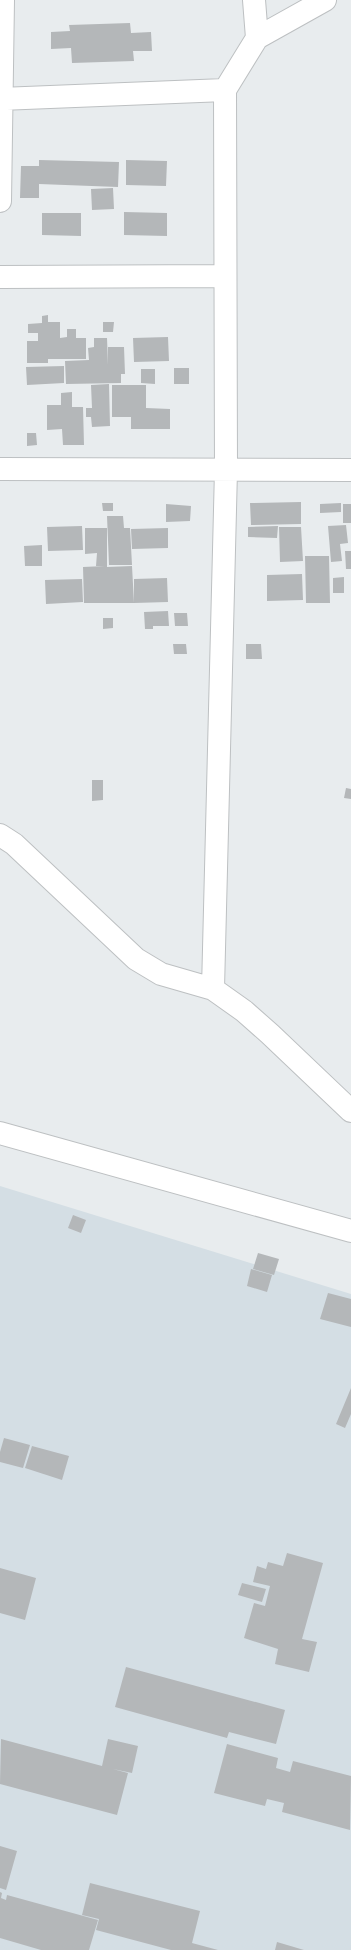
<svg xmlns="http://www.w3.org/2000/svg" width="351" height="1950" font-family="'Source Sans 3',sans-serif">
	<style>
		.built { fill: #d4dee4 }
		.building { fill: #b4b7b9 }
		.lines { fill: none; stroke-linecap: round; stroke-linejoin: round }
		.street-casing { stroke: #bdc0c2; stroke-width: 24 }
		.street { stroke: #fff; stroke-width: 22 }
	</style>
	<rect width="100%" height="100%" fill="#e8ecee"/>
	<path class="built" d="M0,1186l351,108v656h-351z"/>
	<path class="building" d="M130,23l1,10 20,-1 1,19h-19l1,10 -62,2 -1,-15 -20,1v-17l19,-1 -1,-6z
		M39,160l80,2 -1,25 -79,-3v14h-19l1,-32h18z
		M126,160l41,1 -1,25 -40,-1z
		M113,188l1,21 -22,1 -1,-21z
		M124,212l43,1v23l-43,-1z
		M42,213h39v23l-39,-1z
		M48,315v7h12v16l7,-1v-8h9v9h10v21h-38v4h-21v-22h11v-8h-10v-9l14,-1v-7z
		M103,322h11l-1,10h-10z
		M168,337l1,24 -35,1 -1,-24z
		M94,338h13l1,27v-18h16l1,27h-4v9l-55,1 -1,-23 24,-1 -1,-12 6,-1z
		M64,366v17l-37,2 -1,-18z
		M174,368h15v16h-15z
		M141,369h14v15l-14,-1z
		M109,384l1,42 -18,1 -1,-10h-5v-9h6l-1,-23z
		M112,385h34v23l24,1v20h-39v-12h-19z
		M72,392v15h11l1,38h-21l-1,-16 -15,1v-25h14v-12z
		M27,433h9l1,12 -10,1z
		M301,502v22l-50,1 -1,-22z
		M102,503h11v8h-10z
		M341,503v9l-21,1v-9z
		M166,504l25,2 -1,15 -24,1z
		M343,504h8v19h-8z
		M107,516h16l1,12h6l2,37h-23z
		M346,525l2,18 -8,1 2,17 -11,1 -3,-36z
		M82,526l1,24 -35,1 -1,-24z
		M278,526l-1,12 -29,-1v-10z
		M279,527h22l2,34 -23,1z
		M85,528h22v39l25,-1 2,37h-50l-1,-36 22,-1h-9l1,-13 -12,1z
		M168,528v20l-36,1 -1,-20z
		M42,545v21h-17l-1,-20z
		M345,551h6v18h-5z
		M305,556h24l1,47h-24z
		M302,574l1,26 -36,1v-26z
		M344,577v16h-11v-15z
		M167,578l1,24 -34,1v-24z
		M82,579l1,23 -37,2 -1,-24z
		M168,611l1,15h-16v3h-8l-1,-17z
		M174,613h13l1,13h-13z
		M103,618h10v10l-10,1z
		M173,644h13l1,10h-13z
		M246,644h15l1,15h-16z
		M92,780h11v20l-11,1z
		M346,788l5,1v10l-7,-1z
		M73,1215l13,5 -5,13 -13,-5z
		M258,1253l21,6 -5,16 -21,-6z
		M251,1269l21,6 -5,17 -20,-6z
		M328,1293l23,6v28l-31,-8z
		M351,1388v26l-6,14 -9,-4z
		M4,1438l26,7 -7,23 -23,-6v-10z
		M32,1446l37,10 -7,24 -37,-12z
		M287,1553l36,10 -21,76 15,3 -8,30 -34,-8 3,-15 -34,-11 10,-35 11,3 5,-20 -17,-4 4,-16 9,3 2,-7 15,4z
		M0,1568l36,10 -11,42 -25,-7z
		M242,1583l24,6 -4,13 -24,-7z
		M126,1667l159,43 -9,34 -47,-12 -2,6 -112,-31z
		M1,1739l101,27 6,-27 30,7 -6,27 -19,-4 15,4 -11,42 -117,-31z
		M227,1744l51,14 -2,10 14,4 3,-11 58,15 -1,54 -68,-18 2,-9 -17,-4 -2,7 -51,-13z
		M0,1846l17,5 -11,39 -6,-2z
		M90,1883l110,28 -8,32 26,7h-47l-75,-20 3,-11 -17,-4z
		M0,1892l2,1 -1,5 5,2 1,-5 91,25 -9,30h-48l-41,-12z
		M277,1942l27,8h-29z"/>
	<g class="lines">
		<g class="street-casing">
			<path id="street" d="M257,38l68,-38
				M0,99l225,-9
				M0,201l3,-201
				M0,277l225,-1
				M0,469l351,1
				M0,835l14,9 122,115 25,15 52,15 31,22 26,23 81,77
				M213,989l13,-519 -1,-380 32,-52 -3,-38
				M0,1133l351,98"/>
		</g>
		<use href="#street" class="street"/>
	</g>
</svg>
